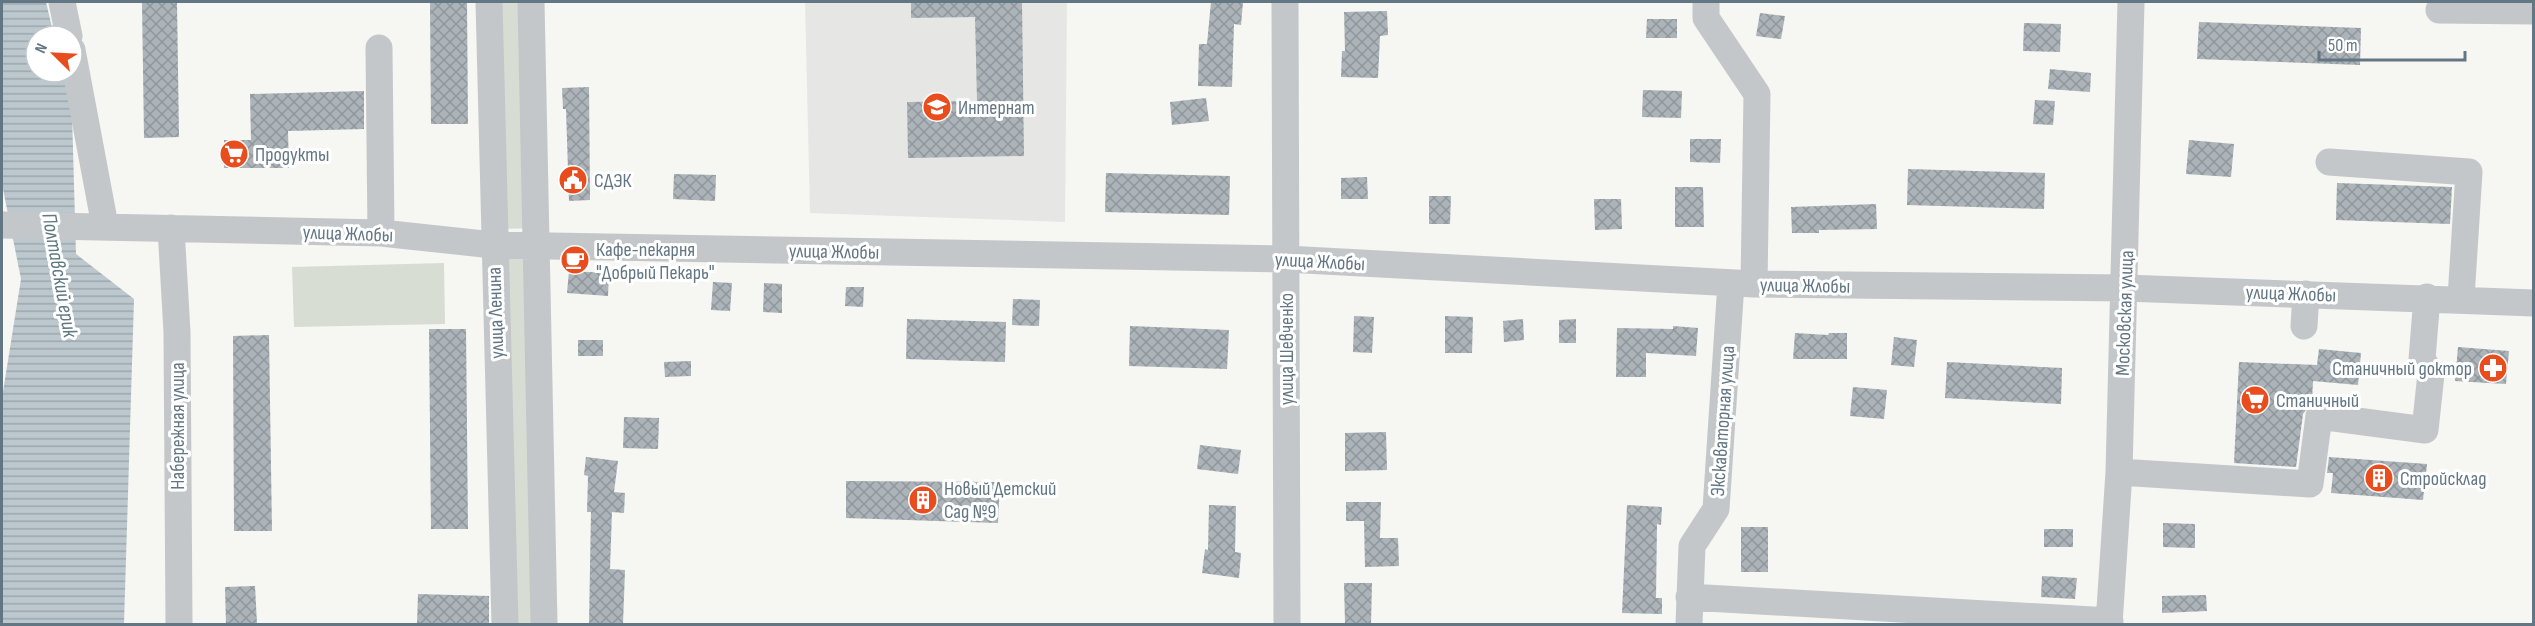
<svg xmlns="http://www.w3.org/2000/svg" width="2535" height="626" font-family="'Sofia Sans Condensed',sans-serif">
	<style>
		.built { fill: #e6e7e5 }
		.grass { fill: #d7ddd3 }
		.water { fill: url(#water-rules) }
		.building { fill: url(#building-cross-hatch) }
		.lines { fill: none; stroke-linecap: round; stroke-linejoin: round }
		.minor { stroke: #c3c7ca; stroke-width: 27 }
		.labels { text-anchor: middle; stroke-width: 6; stroke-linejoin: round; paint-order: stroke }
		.poi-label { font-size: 20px; fill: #637684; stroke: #fff; text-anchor: start }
		.street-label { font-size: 20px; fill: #637684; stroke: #fff }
		.water-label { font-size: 21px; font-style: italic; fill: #5f7881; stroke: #fff }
	</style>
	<defs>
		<pattern id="water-rules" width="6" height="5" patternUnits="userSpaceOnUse" patternTransform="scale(1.5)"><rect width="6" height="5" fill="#bcc8cd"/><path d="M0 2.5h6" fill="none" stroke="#9ca7ac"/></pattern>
		<pattern id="building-cross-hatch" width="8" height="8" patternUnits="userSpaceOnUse" patternTransform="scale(1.5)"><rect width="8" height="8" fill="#acb4b9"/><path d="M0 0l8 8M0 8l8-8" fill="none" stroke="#90979c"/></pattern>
	</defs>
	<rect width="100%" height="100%" fill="#f6f6f2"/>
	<path class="built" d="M805,2h262l-2,220 -255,-9z"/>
	<path class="grass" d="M492,2h43l6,226 -45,1z
		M541,236l6,388h-39l-13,-387z
		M444,263l1,61 -151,3 -2,-60z"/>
	<path class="water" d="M2,2h44l8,34h-18v36h27l9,43 4,139 58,45 -10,325h-122v-226l19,-119 -19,-95z"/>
	<path class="building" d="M142,2h35l2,135 -35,1z
		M430,2h37l1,122h-37z
		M911,2h111l2,154 -116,2 -1,-56 70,-1 -2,-84 -64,1z
		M1211,2h32l-2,23 -7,-1 -2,63 -34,-1 1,-42h8z
		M1387,11l1,24 -8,1 -2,42 -37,-1 1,-26h3l-1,-39z
		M1760,13l25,3 -4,23 -25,-3z
		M1647,19h30v19h-31z
		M2199,22l162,6 -1,37 -163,-6z
		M2024,23l37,1 -1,28 -37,-1z
		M2050,69l41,4 -1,19 -42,-3z
		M589,87l1,113 -21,1 -3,-92h-3l-1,-21z
		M1643,90l39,1 -1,27 -39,-1z
		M364,91v38l-76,2 1,37h-65v-28h27l-1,-46z
		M1206,98l3,23 -37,4 -2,-23z
		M2035,100l20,1 -2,24 -20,-1z
		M1690,139h31l-1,24 -30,-1z
		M2189,140l45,4 -3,33 -45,-3z
		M1908,169l137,4 -1,36 -137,-4z
		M1106,173l124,3 -1,39 -124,-3z
		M674,174l42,1 -1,26 -42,-2z
		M1367,177l1,22h-27v-21z
		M2337,183l115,4 -2,37 -114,-4z
		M1675,187h28l1,40h-29z
		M1429,196h22l-1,28h-21z
		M1594,199h27l1,30 -27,1z
		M1876,204l1,25 -58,1v3h-27l-1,-26z
		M569,271l40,2 -1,23 -41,-3z
		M713,282l19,1 -2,28 -19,-1z
		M764,283l18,1v29l-19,-1z
		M846,287h18l-1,20 -18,-1z
		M1013,299l27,1 -1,26 -27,-1z
		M1354,316l20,1 -2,36 -19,-1z
		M1445,316l28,1 -1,36h-27z
		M907,319l99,3 -1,40 -99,-3z
		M1523,319l1,21 -20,2 -1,-21z
		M1576,319v24h-17v-23z
		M1130,326l99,4 -2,39 -98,-3z
		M1673,326l25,2 -2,28 -50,-3v24h-30l1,-49 56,1z
		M429,329h37l2,200h-37z
		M1795,333l33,2 1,-2h18v26h-54z
		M269,335l3,196h-38l-1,-195z
		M1894,337l23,3 -3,27 -23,-2z
		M578,340h25v16h-25z
		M2458,347l51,4 -3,33 -51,-3z
		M2319,349l42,4 -3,32 -45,-4 -1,21 -9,12 -7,53 -62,-4 5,-101 78,3z
		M691,361v15l-26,1 -1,-15z
		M1947,362l115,6 -1,36 -116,-6z
		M1853,387l34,3 -3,29 -34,-3z
		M624,417l35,1 -1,31 -35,-1z
		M1386,432l1,38 -42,1v-38z
		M1200,445l41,5 -3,24 -41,-5z
		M586,457l32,4 -4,31 11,1 -1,20 -12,-1 -2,57 15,1 -2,54h-34l2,-112h-4l1,-36 -4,-1z
		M2329,457l98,7 -4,36 -92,-7 2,-20h-6z
		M846,481l154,1 -2,41 -152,-5z
		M1346,502h35l-1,36h18l1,28 -34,1 -1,-46h-18z
		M1209,505l27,1 -1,46 6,1 -2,25 -37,-5 3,-24 3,1z
		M1627,505l35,2 -1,18 -4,-1 -1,74h6v16l-40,-1z
		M2163,523l32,1v24l-32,-1z
		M1741,527h27v45h-27z
		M2044,529h29v18h-29z
		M2042,576l35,2 -2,21 -34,-2z
		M1344,583h28l-1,41h-26z
		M255,586l2,38h-31l-1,-37z
		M418,594l71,2v28h-72z
		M2206,595l1,16 -45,2v-17z"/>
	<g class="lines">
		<path class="minor" d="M62,2l7,34
			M489,2l16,622
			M531,2l13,622
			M1285,2l2,622
			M1706,2v16l51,76 -3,190
			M2439,10l95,1
			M379,48l2,185
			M72,50l31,165
			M2329,162l140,10 -8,126
			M2,225l379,8 112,12 793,14 468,25 371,4 409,15
			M171,228l6,104 2,292
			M2304,326l2,-32
			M2119,472l191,12 9,-68 106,14 6,-56 -9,-15 5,-62
			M1689,597l421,24
			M1689,624l3,-78 24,-37 15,-226
			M2109,624l10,-152 12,-470"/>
	</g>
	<defs>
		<g id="school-disc" transform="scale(1.5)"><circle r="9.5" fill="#e94d1e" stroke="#fff"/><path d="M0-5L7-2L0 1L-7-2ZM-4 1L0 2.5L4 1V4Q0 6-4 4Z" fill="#fff"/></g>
		<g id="supermarket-disc" transform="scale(1.5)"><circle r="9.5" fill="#e94d1e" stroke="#fff"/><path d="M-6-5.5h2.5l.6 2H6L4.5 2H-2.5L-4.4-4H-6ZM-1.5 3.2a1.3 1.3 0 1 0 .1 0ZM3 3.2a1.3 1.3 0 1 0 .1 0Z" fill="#fff"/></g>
		<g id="civic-disc" transform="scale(1.5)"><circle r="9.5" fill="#e94d1e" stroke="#fff"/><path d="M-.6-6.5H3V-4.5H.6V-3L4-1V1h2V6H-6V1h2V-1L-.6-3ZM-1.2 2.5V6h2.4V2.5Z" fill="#fff"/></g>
		<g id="cafe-disc" transform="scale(1.5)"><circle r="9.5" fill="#e94d1e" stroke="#fff"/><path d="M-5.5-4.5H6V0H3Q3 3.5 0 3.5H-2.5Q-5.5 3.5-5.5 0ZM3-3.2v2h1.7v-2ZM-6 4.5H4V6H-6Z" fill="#fff"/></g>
		<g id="pharmacy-disc" transform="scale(1.5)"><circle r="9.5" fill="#e94d1e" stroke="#fff"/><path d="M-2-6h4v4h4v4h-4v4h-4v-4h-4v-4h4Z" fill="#fff"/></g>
		<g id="building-disc" transform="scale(1.5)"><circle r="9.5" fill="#e94d1e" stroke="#fff"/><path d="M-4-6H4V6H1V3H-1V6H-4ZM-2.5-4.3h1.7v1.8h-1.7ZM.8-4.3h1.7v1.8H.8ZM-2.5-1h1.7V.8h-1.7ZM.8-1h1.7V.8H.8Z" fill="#fff"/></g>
	</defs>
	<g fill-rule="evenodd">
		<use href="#school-disc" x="937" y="107"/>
		<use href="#supermarket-disc" x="234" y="154"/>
		<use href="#civic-disc" x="573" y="180"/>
		<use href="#cafe-disc" x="575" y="260"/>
		<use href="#pharmacy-disc" x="2493" y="368"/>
		<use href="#supermarket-disc" x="2255" y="400"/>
		<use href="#building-disc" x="2379" y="478"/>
		<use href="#building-disc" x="923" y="500"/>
	</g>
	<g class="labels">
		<g class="poi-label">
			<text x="958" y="114">Интернат</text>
			<text x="255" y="161">Продукты</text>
			<text x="594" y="187">СДЭК</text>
			<text x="596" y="256">Кафе-пекарня<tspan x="596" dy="23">"Добрый Пекарь"</tspan></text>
			<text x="2472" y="375" text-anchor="end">Станичный доктор</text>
			<text x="2276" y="407">Станичный</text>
			<text x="2400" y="485">Стройсклад</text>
			<text x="944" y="495">Новый Детский<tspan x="944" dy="23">Сад №9</tspan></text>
		</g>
		<g class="street-label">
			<text transform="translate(348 233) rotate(2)" y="7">улица Жлобы</text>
			<text transform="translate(834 251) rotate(1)" y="7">улица Жлобы</text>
			<text transform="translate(1320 261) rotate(3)" y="7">улица Жлобы</text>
			<text transform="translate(1805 285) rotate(1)" y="7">улица Жлобы</text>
			<text transform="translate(2291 293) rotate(2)" y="7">улица Жлобы</text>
			<text transform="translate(495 313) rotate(-92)" y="7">улица Ленина</text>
			<text transform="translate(2124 313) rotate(-88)" y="7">Московская улица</text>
			<text transform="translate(1286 349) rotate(-90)" y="7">улица Шевченко</text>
			<text transform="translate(1722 421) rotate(-86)" y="7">Экскаваторная улица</text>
			<text transform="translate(177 426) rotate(-90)" y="7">Набережная улица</text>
		</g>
		<g class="water-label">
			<text transform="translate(60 275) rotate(80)" y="7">Полтавский ерик</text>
		</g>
	</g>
	<rect width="2535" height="626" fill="none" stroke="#637684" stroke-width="6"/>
	<g transform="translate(54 54) rotate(294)"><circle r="28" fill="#ffffff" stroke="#c1c8ce" stroke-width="1.5"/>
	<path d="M0-4.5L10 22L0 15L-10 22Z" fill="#e94d1e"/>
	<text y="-9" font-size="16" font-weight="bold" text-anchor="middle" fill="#637684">N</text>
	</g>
	<path d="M2319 51v9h146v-9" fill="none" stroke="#637684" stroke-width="3"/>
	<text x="2328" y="51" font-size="18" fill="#637684" stroke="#ffffff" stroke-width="4.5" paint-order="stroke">50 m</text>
</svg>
